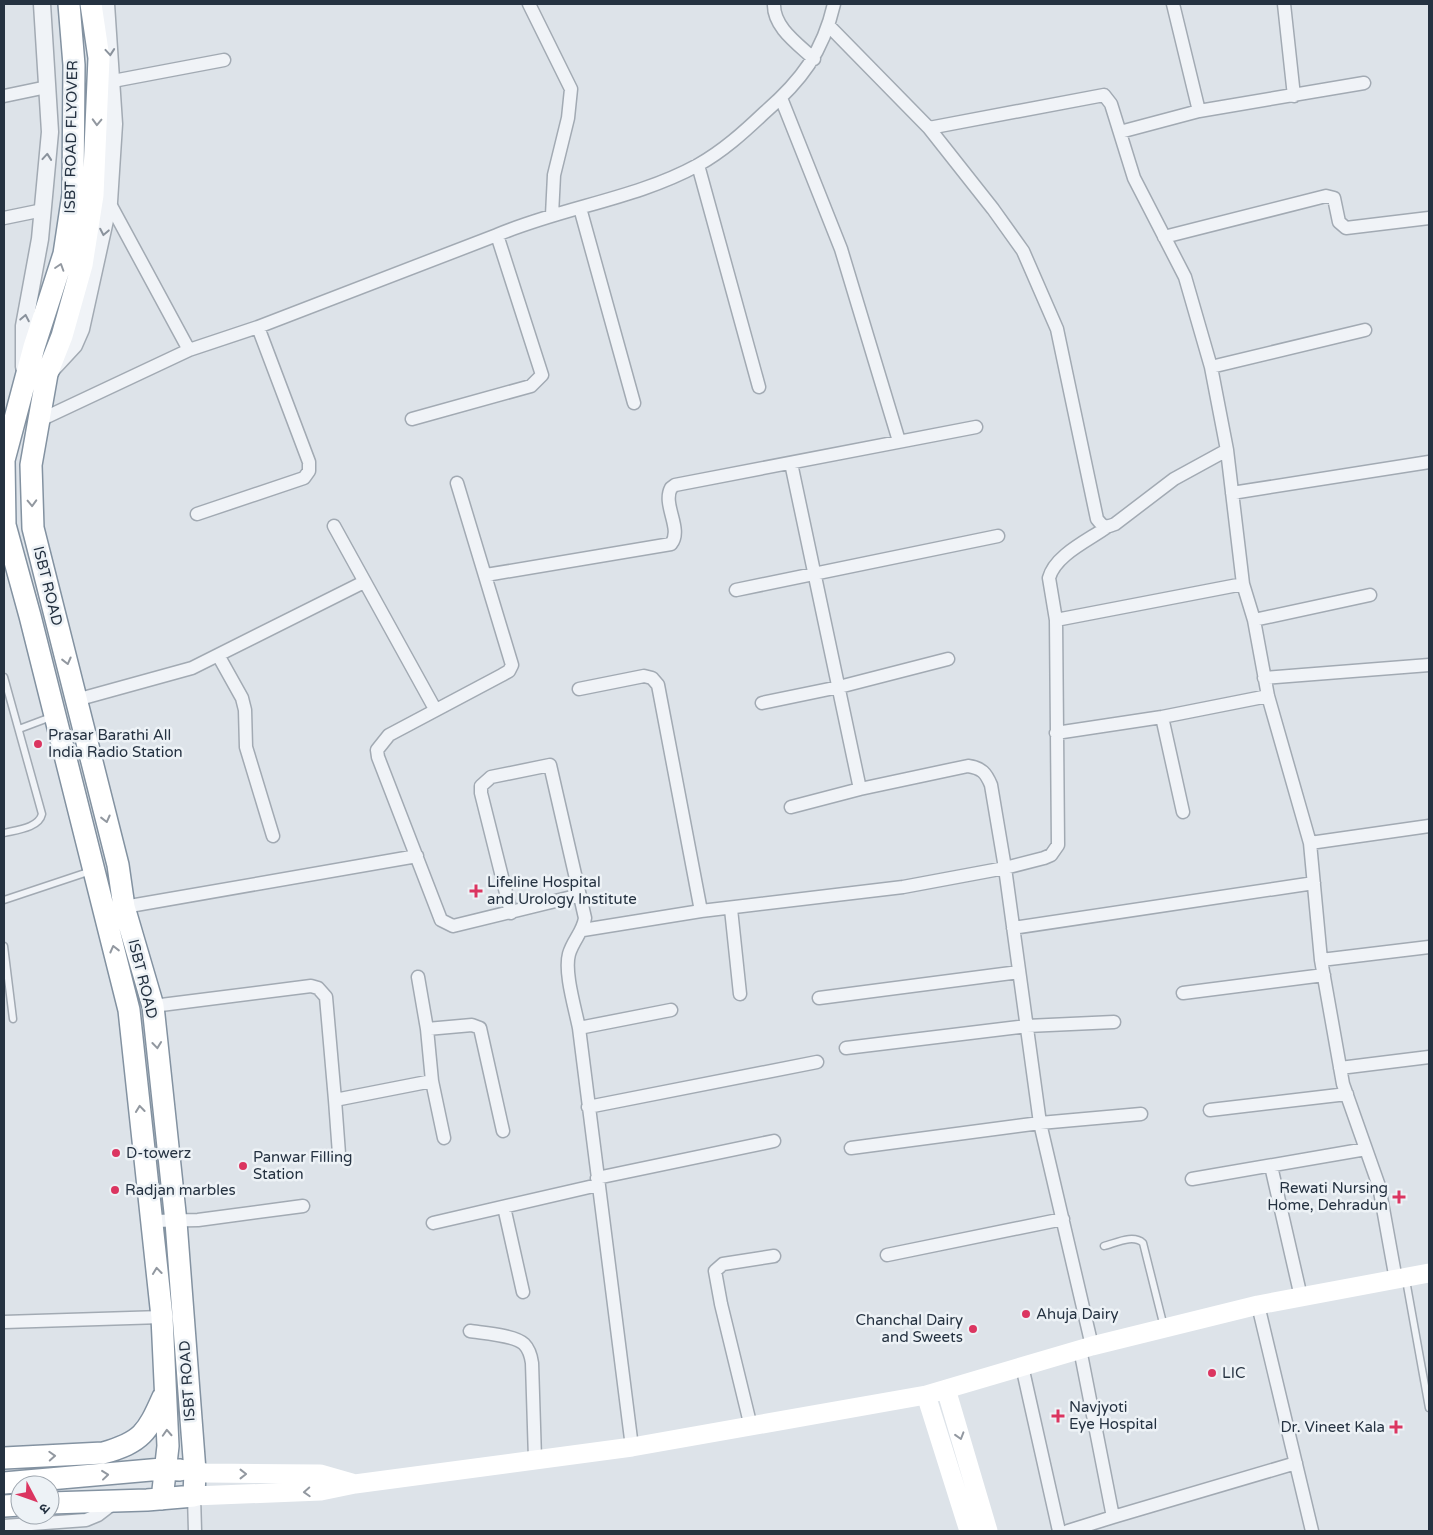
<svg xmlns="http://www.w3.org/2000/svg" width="1433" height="1535" font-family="'Varela Round','Noto Sans Devanagari',sans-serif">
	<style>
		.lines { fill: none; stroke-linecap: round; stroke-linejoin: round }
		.service-casing { stroke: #a2aab3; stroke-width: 9 }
		.minor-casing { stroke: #a2aab3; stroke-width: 15 }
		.tertiary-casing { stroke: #a2aab3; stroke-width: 19 }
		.trunk-casing { stroke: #8392a1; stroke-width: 24 }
		.service { stroke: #f0f3f7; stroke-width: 6 }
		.minor { stroke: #f0f3f7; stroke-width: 12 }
		.tertiary { stroke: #f0f3f7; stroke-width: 16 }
		.secondary { stroke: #fff; stroke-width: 19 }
		.trunk { stroke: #fff; stroke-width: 21 }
		.oneway { stroke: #8a929c }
		.oneway2 { stroke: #9298a0 }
		.poi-dot { fill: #db3560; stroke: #edf2f6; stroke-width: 2 }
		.labels { text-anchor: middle; stroke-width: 5; stroke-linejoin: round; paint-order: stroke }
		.street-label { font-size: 15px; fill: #253241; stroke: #edf2f6 }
		.poi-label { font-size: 15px; fill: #253241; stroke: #edf2f6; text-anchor: start }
	</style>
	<rect width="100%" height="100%" fill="#dde3e9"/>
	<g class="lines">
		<g class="service-casing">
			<path id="service" d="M4,677l38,137c-3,14 -26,16 -38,19
				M19,729l32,-12
				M4,900l87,-29
				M4,946l9,73
				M1104,1246c12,-3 29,-12 39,-3l21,84
				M1406,1280l23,128"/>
		</g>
		<g class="minor-casing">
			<path id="minor" d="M529,4l42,85 -3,29 -14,57 -2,40
				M774,4c-1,23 24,40 40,55
				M1173,4l26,107
				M1284,4l10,92
				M829,26l100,102 64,81 30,42 34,78 40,190c6,8 9,9 18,5l59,-45 53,-29
				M113,81l111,-21
				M4,96l43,-9
				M781,98l60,151 58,192
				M929,128l175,-33 7,9 23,74 51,99 26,90 16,83 16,134 11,36 14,76 42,147 11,117 22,124 36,102 17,94
				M1120,132l79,-21 165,-28
				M698,165l61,222
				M109,202l80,148
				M580,208l54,195
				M4,218l39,-8
				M1164,237l162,-41 8,2 5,24 7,6 83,-10
				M258,327l239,-92
				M1211,367l154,-37
				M412,419l119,-33 11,-11 -45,-140c66,-28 139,-36 201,-70 25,-14 46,-33 66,-52 37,-32 59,-61 70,-109
				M38,421l151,-71 69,-23 51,135v9l-5,7 -107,36
				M791,463l69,326
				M457,483l55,182 -3,6 -7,4 -113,60 -12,15 1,7 63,163 12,6 127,-31
				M1232,493l197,-31
				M334,526l101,183
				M486,575l185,-31c12,-15 -9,-39 0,-56l4,-3 301,-58
				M736,590l262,-54
				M1056,620l187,-36
				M1254,620l116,-25
				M218,655l24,43 3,12 1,37 27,89
				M1264,678l165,-13
				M579,689l65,-13 8,2 6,7 43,226
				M76,700l116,-32 172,-86
				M762,703l77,-16 109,-28
				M1162,717l21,95
				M1056,733l106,-16 106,-21
				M791,807l69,-18 108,-23c14,2 18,7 23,19l14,83 35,255 52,223
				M1310,843l119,-17
				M124,907l293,-51
				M731,909l9,85
				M511,913l-30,-120v-7l10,-9 59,-12 35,153c-2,14 -12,22 -16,36 -5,18 6,54 10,74l53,419
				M1013,928l301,-45
				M583,930l118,-19 202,-24 102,-19 39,-10 7,-3 7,-10 -2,-225 -7,-42c6,-23 40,-38 58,-51
				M1321,960l108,-13
				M418,977l9,52
				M1183,993l141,-18
				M819,998l200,-26
				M153,1006l158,-20 7,2 8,9 9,103
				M579,1028l92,-18
				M846,1048l181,-22 87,-4
				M1340,1068l89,-11
				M432,1081l12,57
				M588,1107l229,-45
				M1210,1110l137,-16
				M851,1148l189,-25 101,-9
				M339,1154l-4,-54 97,-19 -5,-52 45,-4 8,3 23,103
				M1271,1166l30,131
				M597,1178l177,-37
				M1192,1179l174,-30
				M504,1207l19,85
				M151,1221l47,-1 105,-14
				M433,1223l165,-38
				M887,1255l176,-36
				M1258,1305l54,226
				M4,1322l158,-5
				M470,1331c13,2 45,4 54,13 5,5 7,12 8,19l3,96
				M1022,1366l37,165
				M751,1427l-30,-123 -6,-33 8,-7 51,-8
				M194,1496l1,35
				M1113,1517l183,-54
				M4,1526l82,-6 12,-5 17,-13
				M1068,1531l45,-14 -33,-168"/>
		</g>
		<g class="tertiary-casing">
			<path id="tertiary" d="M24,367v-41l16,-87 10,-107 -8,-128
				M49,372l25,-27 7,-16 28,-127 5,-78 -8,-120"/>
		</g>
		<g class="trunk-casing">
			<path id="trunk" d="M69,4l5,61 -1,129 -9,60 -30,93 -30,113 1,65 25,91 99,394 33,307 6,129 -6,53
				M4,1458l99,-5c39,-11 44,-20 60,-56
				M4,1483l158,-14 18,1
				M50,1503l97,-3 47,-4 1,-25 -19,-249 -23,-216 -29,-99 -6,-42 -85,-337 -2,-63 16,-91 15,-38 20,-71 11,-70 6,-137 -8,-54
				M4,1506l16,-1"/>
		</g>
		<use href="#service" class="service"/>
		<use href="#minor" class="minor"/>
		<use href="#tertiary" class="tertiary"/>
		<path class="secondary" d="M946,1389l42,142
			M926,1395l43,136
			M195,1471l11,2 114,1 35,10
			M194,1496l127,-5 34,-7 277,-37 294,-52 166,-49 166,-41 171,-32"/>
		<use href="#trunk" class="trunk"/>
	</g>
	<defs><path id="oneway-chevron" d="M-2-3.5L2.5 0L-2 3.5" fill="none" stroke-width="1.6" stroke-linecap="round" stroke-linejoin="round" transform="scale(1.25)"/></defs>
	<g class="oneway">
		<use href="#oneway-chevron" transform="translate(110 52) rotate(85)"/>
		<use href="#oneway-chevron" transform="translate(47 157) rotate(-85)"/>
		<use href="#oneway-chevron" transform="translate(104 232) rotate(101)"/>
		<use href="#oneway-chevron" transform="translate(25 318) rotate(-79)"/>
	</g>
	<g class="oneway2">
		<use href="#oneway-chevron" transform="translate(97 122) rotate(92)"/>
		<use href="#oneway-chevron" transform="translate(60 267) rotate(-72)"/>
		<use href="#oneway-chevron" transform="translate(32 503) rotate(88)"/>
		<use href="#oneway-chevron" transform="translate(67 661) rotate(76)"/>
		<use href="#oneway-chevron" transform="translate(106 819) rotate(76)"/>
		<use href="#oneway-chevron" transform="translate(114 949) rotate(-104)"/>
		<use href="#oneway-chevron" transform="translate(157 1045) rotate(84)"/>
		<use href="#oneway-chevron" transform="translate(140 1109) rotate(-96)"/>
		<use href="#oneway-chevron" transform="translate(157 1271) rotate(-96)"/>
		<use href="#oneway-chevron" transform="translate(167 1433) rotate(-93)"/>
		<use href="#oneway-chevron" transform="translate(960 1436) rotate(73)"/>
		<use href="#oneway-chevron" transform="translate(52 1456) rotate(-3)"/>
		<use href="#oneway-chevron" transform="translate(243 1474)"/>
		<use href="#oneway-chevron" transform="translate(105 1475) rotate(-6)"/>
		<use href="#oneway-chevron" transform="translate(307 1492) rotate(177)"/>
	</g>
	<g class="poi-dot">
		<circle cx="38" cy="744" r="5"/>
		<path d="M473.5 883.5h5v5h5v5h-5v5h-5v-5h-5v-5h5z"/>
		<circle cx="116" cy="1153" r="5"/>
		<circle cx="243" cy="1166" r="5"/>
		<circle cx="115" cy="1190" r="5"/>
		<path d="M1396.5 1189.5h5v5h5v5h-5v5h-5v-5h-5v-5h5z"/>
		<circle cx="1026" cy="1314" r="5"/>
		<circle cx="973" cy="1329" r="5"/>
		<circle cx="1212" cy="1373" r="5"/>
		<path d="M1055.5 1408.5h5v5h5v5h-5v5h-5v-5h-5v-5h5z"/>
		<path d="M1393.5 1419.5h5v5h5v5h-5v5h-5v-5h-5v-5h5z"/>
	</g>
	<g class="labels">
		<g class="street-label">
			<text transform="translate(71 137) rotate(-89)" y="5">ISBT ROAD FLYOVER</text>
			<text transform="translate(48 586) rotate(76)" y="5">ISBT ROAD</text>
			<text transform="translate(143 979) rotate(76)" y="5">ISBT ROAD</text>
			<text transform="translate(187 1381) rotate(-94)" y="5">ISBT ROAD</text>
		</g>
		<g class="poi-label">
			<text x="48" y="740">Prasar Barathi All<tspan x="48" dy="17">India Radio Station</tspan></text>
			<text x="487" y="887">Lifeline Hospital<tspan x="487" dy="17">and Urology Institute</tspan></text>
			<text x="126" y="1158">D-towerz</text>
			<text x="253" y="1162">Panwar Filling<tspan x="253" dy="17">Station</tspan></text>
			<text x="1388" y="1193" text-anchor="end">Rewati Nursing<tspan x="1388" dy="17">Home, Dehradun</tspan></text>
			<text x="125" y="1195">Radjan marbles</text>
			<text x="1036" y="1319">Ahuja Dairy</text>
			<text x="963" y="1325" text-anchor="end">Chanchal Dairy<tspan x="963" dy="17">and Sweets</tspan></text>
			<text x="1222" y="1378">LIC</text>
			<text x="1069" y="1412">Navjyoti<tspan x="1069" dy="17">Eye Hospital</tspan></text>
			<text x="1385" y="1432" text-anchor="end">Dr. Vineet Kala</text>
		</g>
	</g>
	<rect width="1433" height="1535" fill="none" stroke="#253241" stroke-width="10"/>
	<g transform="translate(35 1500) rotate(131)"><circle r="24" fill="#edf2f6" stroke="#9da5ae"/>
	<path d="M0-4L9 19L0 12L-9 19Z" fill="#db3560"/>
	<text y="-8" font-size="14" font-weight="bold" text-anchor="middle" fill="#253241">उ</text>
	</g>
</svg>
